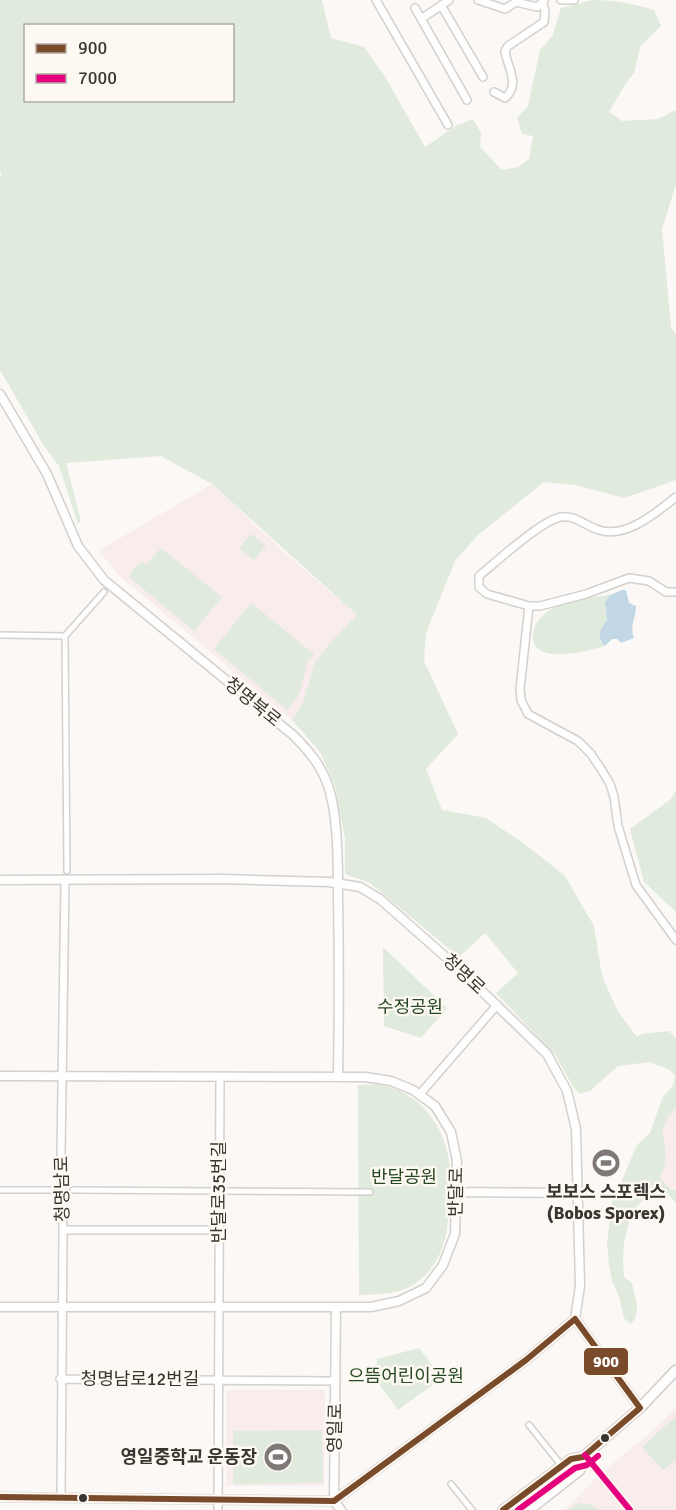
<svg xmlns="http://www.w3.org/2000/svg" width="676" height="1510" font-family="Signika,'Noto Sans KR',sans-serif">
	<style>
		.education { fill: #f9ecec }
		.green { fill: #e0eadd; fill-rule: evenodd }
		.water { fill: #c3d8e6 }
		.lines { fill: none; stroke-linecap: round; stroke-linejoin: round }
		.pedestrian-casing { stroke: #d4d0cc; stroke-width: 8 }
		.minor-casing { stroke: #d4d0cc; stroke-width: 10 }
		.tertiary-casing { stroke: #d4d0cc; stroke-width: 11 }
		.secondary-casing { stroke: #d4d0cc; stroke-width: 12 }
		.pedestrian { stroke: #fefefe; stroke-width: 5 }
		.minor { stroke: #fefefe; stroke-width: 7 }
		.tertiary { stroke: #fefefe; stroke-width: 8 }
		.secondary { stroke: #fefefe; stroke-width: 9 }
		.bus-1-casing { stroke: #fef8f3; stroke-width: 10 }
		.bus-2-casing { stroke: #fef8f3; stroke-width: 10 }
		.bus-1 { stroke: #7a4b2a; stroke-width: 6 }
		.bus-2 { stroke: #e5007d; stroke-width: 6 }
		.bus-dot { fill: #3b3531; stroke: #fef8f3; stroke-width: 2 }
		.labels { text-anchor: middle; stroke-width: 5; stroke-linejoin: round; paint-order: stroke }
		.street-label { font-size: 18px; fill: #3b3531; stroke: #fef8f3 }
		.park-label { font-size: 18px; fill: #264924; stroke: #fef8f3 }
		.poi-label { font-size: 18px; font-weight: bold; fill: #3b3531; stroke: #fef8f3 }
		.line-badge { stroke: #fef8f3; stroke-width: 2 }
		.badge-label { font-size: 16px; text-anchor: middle; font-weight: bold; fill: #fff }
	</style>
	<rect width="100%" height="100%" fill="#fbf8f6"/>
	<path class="education" d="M212,484l73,69 72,62 -28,29 -15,20 -11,39 -11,17 -170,-142 -24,-27z
		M676,1108v82l-4,1 -12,-14 5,-14 -3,-31 5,-15z
		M226,1390h99l-1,96h-98z
		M676,1407v103h-111l30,-31 67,-57z"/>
	<path class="green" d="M0,0h322l9,38 33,9 20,28 41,72 31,-21 17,-7 8,14 -1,14 22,23 16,-3 11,-8 4,-23 -11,-2 -5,-16 11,-12 12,-56 13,-15 8,-27c11,-2 21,-6 32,-8 20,0 42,4 61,10l7,16 -21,21 -6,26 -8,10 -17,29 13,9 36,-2 18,-9v74l-14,45 9,98 5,7v146l-52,18 -48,-13 -32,-3 -66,53 -23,26 -29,72 -2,28 34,73 -32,35 16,41 44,8 40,27 39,31 29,50 8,50 16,36 19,25 4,-3 28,-3 7,7v70c-24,25 -7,30 -11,55 0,4 -4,10 -5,14l11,13h5v13l-14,-16c-36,16 -41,54 -38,90l8,6c2,13 11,31 -2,41l-6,-6 -5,-22 -7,-15 -3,-17 -2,-21 5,-40 25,-58 13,-12 13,-36 10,-12 2,-9 -5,-6 -20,-8 -32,4 -28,25 -10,3 -6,-6 -19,-33 -59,-62 22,-20 -33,-40 -26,24 -89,-74 -25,-9v-36l-10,-52 -15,-34 -28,-32 11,-17 11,-39 15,-20 28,-29 -145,-131 -51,-28 -95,7 15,58 -3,3 -19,-58 -15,-20 -44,-76v-194l2,-2 -2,-3zM26,26h206v74h-206z
		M251,534l15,12 -12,14 -15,-12z
		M161,548l61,49 -28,34 -65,-54 4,-8 9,-7 4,3z
		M610,595l-5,13 2,12c-7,9 -11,16 -2,26 -16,5 -75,20 -72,-11 1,-10 6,-17 14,-23 17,-12 43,-14 63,-17z
		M251,603l63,51 -6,7 -9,33 -12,16 -73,-61z
		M676,790v122l-32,-30 -14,-53 41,-30z
		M383,947l64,61 -26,30 -37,-12z
		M358,1085c9,0 19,-1 27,1 36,8 59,40 64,75 2,12 0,25 0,36 0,33 -4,65 -33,86 -16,12 -37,11 -57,12z
		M419,1348l23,30 -44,32 -23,-31 2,-20z
		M676,1416v44l-13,10 -21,-23z
		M322,1430l1,53 -90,1v-53z
		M578,1503l12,1 9,6h-32z"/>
	<path class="water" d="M622,590h4l3,13 7,3c0,12 -7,20 -2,32l-13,5 -4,-4h-5l-7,7c-9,-10 -5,-17 2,-26l-2,-17 5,-8z"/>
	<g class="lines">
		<g class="pedestrian-casing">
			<path id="pedestrian" d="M0,635l65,1
				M67,871l-2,-235 39,-44
				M0,1190h52
				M73,1190l297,2
				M529,1425l32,40
				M451,1484l21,26"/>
		</g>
		<g class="minor-casing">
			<path id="minor" d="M376,0l72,125
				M478,0l27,9 11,-7 21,5 7,-6
				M561,0h13
				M441,5l42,72
				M415,8l52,92
				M421,19l28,-19
				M494,92l11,6c16,-14 2,-31 0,-47l3,-5 36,-24 1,-12 -3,-7
				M676,497c-19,15 -50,42 -77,33 -14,-4 -23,-15 -38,-13 -19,3 -65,45 -82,59v11l8,7 42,12h11l46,-12 43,-16 20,3 17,11h10
				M529,606l-9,83 1,11 7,14 50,27 13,13 10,15 9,15 4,13 4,29 18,59 40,55
				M420,1094l77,-89
				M63,1230h156
				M60,1379l276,2
				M61,1498l2,-268 -2,-76 4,-273
				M218,1510l2,-433"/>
		</g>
		<g class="tertiary-casing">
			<path id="tertiary" d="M0,394l47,80 31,72 26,34 189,155c15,15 27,29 34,48 11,28 11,80 11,110 1,61 1,123 0,184
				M0,880l223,-1 106,3 31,5 20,12 77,68 90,87 20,37 9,38 4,157 -5,33 65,89
				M0,1076l365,1 26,4 22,9 22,16 16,26 6,29 -2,73 -12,31 -17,23 -27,13 -28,6h-371
				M456,1192l121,1
				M336,1307l-2,194 7,9
				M0,1497l334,4 192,-141 49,-41"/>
		</g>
		<g class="secondary-casing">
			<path id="secondary" d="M503,1510l68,-51 12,-2 57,-49 36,-38
				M529,1510l51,-40 3,-13"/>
		</g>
		<use href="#pedestrian" class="pedestrian"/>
		<use href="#minor" class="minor"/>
		<use href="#tertiary" class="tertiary"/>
		<use href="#secondary" class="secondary"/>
		<g class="bus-1-casing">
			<path id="bus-1" d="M0,1497l334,4 192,-141 49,-41 65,89 -57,49 -12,2 -68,51"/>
		</g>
		<g class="bus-2-casing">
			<path id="bus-2" d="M585,1455l45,55
				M518,1510l57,-42 12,-3 11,-9"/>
		</g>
		<use href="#bus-1" class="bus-1"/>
		<use href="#bus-2" class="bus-2"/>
	</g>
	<defs>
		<g id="stadium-disc" transform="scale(1.5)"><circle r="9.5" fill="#7e7976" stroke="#fef8f3"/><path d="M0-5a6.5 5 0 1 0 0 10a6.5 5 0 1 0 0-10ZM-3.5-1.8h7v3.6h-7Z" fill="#fff"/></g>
	</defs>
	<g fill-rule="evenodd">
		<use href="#stadium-disc" x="606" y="1163"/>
		<use href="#stadium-disc" x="278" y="1457"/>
	</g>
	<g class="bus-dot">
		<circle cx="605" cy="1438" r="5"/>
		<circle cx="83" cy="1498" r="5"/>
	</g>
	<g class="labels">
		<g class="street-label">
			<text transform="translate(253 702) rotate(39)" y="6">청명북로</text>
			<text transform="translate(464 974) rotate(43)" y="6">청명로</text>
			<text transform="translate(62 1189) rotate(-91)" y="6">청명남로</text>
			<text transform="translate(219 1192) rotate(-90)" y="6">반달로35번길</text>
			<text transform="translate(456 1192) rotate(-89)" y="6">반달로</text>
			<text x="140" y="1385">청명남로12번길</text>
			<text transform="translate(335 1428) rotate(-89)" y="6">영일로</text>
		</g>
		<g class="park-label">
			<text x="410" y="1013">수정공원</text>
			<text x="404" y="1183">반달공원</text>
			<text x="406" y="1382">으뜸어린이공원</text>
		</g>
		<g class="poi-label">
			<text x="606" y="1198">보보스 스포렉스<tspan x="606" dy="21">(Bobos Sporex)</tspan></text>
			<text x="257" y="1463" text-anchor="end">영일중학교 운동장</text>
		</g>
	</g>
	<rect class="line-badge" x="583" y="1347" width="46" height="29" rx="6" fill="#7a4b2a"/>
	<g class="badge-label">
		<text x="606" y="1367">900</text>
	</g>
	<rect x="24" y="24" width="210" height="78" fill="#fef8f3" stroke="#b0aaa5" stroke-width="1.5"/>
	<rect x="36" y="44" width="30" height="9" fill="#7a4b2a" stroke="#b0aaa5" stroke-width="1.5"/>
	<text x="78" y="54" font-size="18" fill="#3b3531">900</text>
	<rect x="36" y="74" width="30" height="9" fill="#e5007d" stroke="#b0aaa5" stroke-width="1.5"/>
	<text x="78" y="84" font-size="18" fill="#3b3531">7000</text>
</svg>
